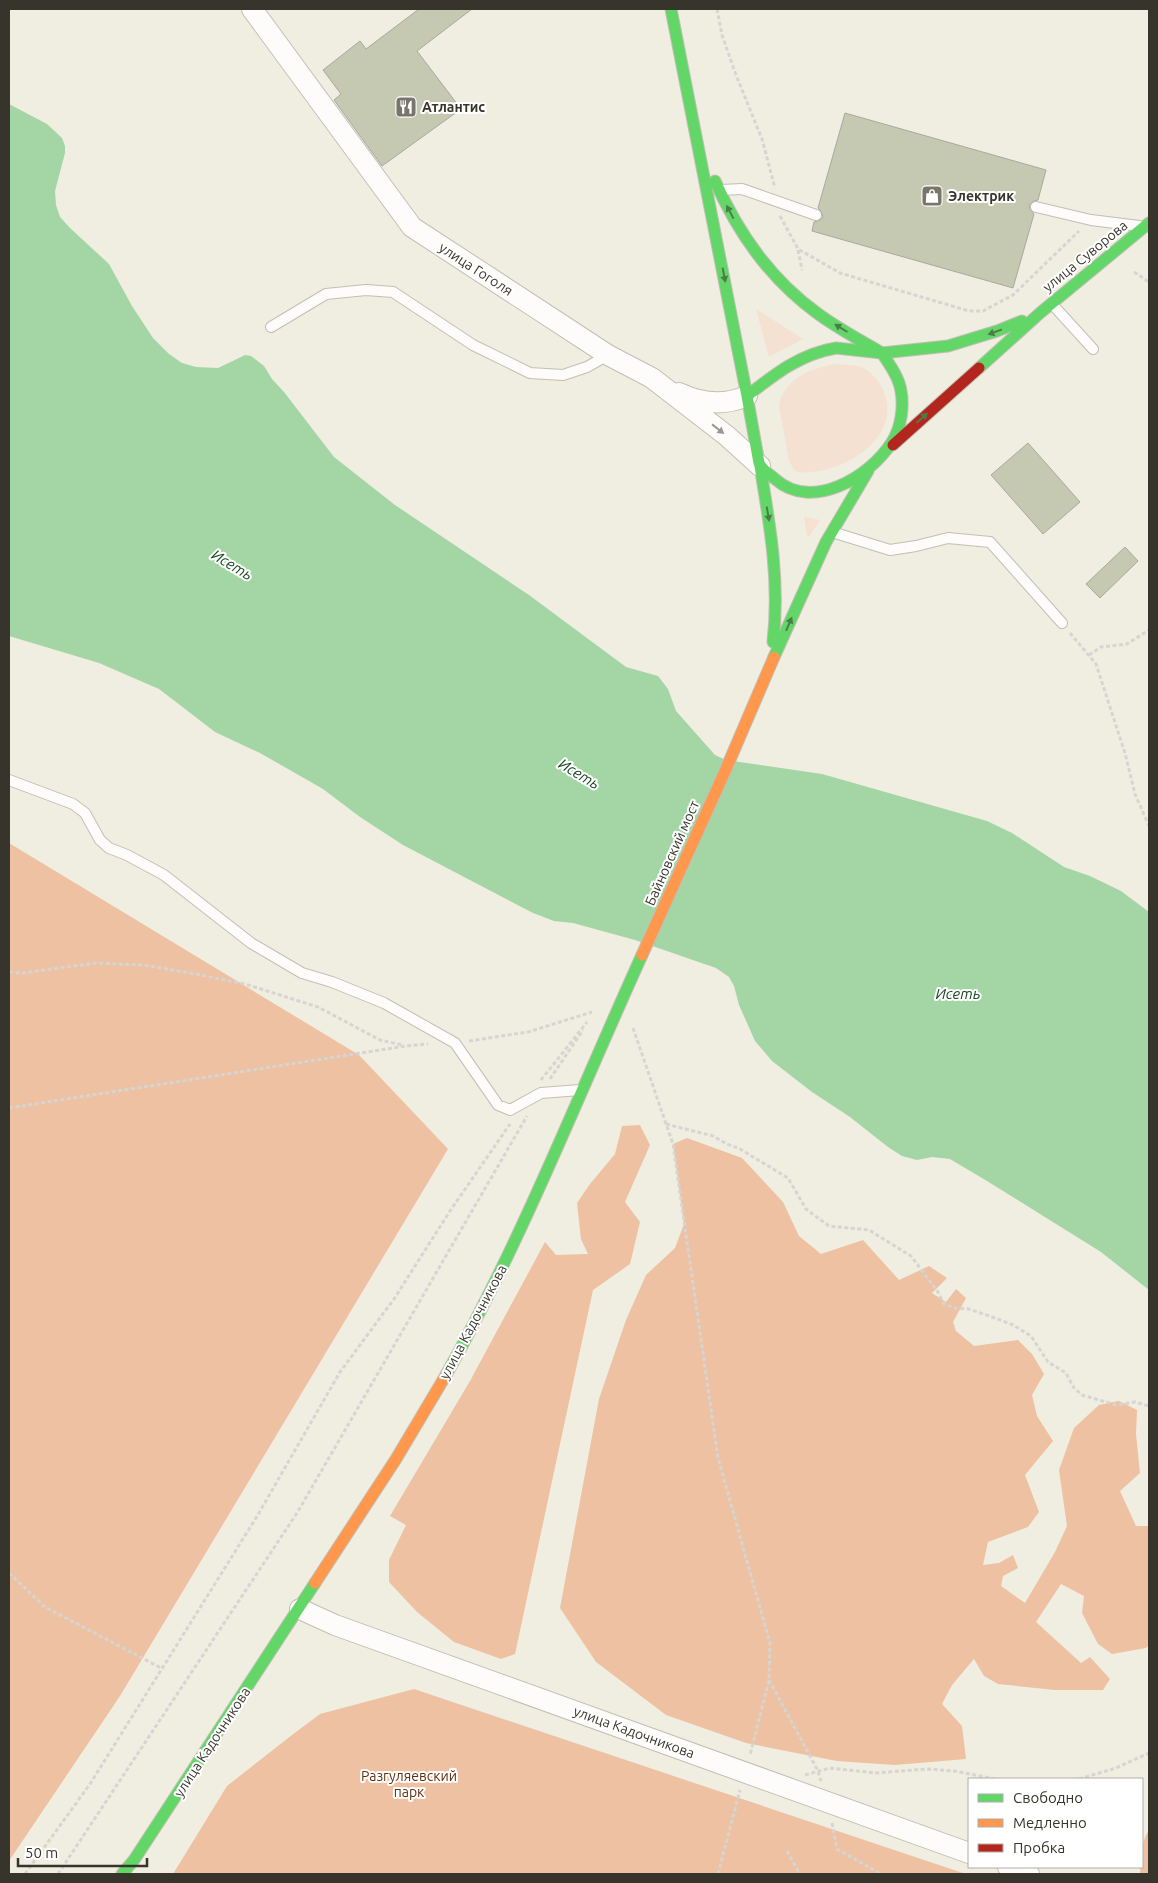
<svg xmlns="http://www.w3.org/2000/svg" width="1158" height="1883" font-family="Ubuntu,sans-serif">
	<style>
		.green { fill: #f4e1d2 }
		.forest { fill: #edc1a2 }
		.water { fill: #a4d5a5 }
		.building { fill: #c5c9b2; stroke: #a8a89e }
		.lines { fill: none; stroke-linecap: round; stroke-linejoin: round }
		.lane-casing { stroke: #c1bfb5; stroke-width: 12 }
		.street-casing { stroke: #c1bfb5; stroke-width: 22 }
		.fast-casing { stroke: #c1bfb5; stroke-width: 13 }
		.slow-casing { stroke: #c1bfb5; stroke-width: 13 }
		.jam-casing { stroke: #c1bfb5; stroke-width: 13 }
		.path { stroke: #d6d5d2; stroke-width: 3; stroke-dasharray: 4 2.5; stroke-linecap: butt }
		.lane { stroke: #fdfcfa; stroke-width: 10 }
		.street { stroke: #fdfcfa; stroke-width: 20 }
		.fast { stroke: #63d668; stroke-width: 11 }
		.slow { stroke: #ff974d; stroke-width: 11 }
		.jam { stroke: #b3261e; stroke-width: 11 }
		.oneway { fill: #4b7d46 }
		.oneway2 { fill: #9a9892 }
		.labels { text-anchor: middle; stroke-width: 4; stroke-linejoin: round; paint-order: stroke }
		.poi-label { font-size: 14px; font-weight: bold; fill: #37352b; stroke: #fff; text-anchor: start }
		.street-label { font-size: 14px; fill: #37352b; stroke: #fff }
		.park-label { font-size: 14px; fill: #622f0f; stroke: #fff }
		.water-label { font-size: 15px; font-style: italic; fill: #16471f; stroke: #fff }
	</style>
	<rect width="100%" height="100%" fill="#f0eee0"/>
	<path class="green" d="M756,309l47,30 -34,18z
		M838,364c7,1 16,1 23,3 9,4 17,12 21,21 25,49 -42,89 -84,84l-4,-2 -5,-9 -10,-55c3,-26 35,-40 59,-42z
		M804,517l16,3 -11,17 -2,-1z"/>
	<path class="forest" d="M9,843l350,212 89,94 -328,547 -111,165z
		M640,1125l10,20 -25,57 15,20 -10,42 -37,26 -78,364 -14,5 -47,-17 -37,-30 -28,-30v-22l17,-35 -16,-9 80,-135 75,-139 11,13 32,-1 -7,-15 -4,-36 13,-19 25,-30 7,-28z
		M687,1138l55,20 41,44 16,34 22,18 42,-14 36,40 30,-14 18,12 -15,15 14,9 10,-13 10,9 -13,24 3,9 18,15 44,-6 14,14 12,20 -12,21 5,21 16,25 -28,34 14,37 -11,15 -40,15 -5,23 16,-2 14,-8 5,13 -15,8 -2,10 24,17 30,-51 12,-26 -8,-56 15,-42 25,-23 20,-4 18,9 -1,24 4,39 -20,18 16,35h13v119l-3,3 -34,6 -14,-10 -16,-31 2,-17 -23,-12 -25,38 45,41 9,-6 20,22 -7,11h-48l-57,-6 -14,-8 -10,-17 -22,26 -10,19 20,22 4,33 -71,6 -58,-4 -91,-18 -80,-28 -70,-53 -36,-54 39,-209 27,-79 20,-45 29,-27 9,-24 -11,-80z
		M414,1689l552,185h-793l54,-88 65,-51 28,-21z
		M1149,1830v44h-9c1,-13 0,-31 9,-44z"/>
	<path class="water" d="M9,104l38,20 15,14 3,8v7l-10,38 1,14 4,12 10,11 39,36 23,42 21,32 16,16 13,9 14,4 22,1 21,-10 6,-3 6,1 13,10 8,13 12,13 50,65 61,48 134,90 97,72 32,9 10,13 8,22 39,44 11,5 96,14 165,47 25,12 52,34 26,9 31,15 28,21v378l-48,-38 -114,-71 -37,-22 -18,-2 -15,3 -15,-4 -14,-9 -38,-30 -38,-25 -40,-31 -17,-20 -16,-36 -5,-19 -5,-9 -13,-9 -81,-28 -62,-17 -19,-2 -21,-8 -130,-68 -43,-28 -37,-28 -63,-36 -45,-21 -56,-43 -60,-26 -90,-27z"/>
	<path class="building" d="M419,9h53l-55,42 44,58 -79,57 -48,-66 7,-6 -18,-24 37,-29 6,8z
		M845,113l201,57 -8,30 -4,1 -5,4 1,4 4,5 -21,74 -201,-57 2,-9 6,-2 3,-3 -2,-6 -3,-3z
		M1028,443l52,59 -37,32 -52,-59z
		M1125,547l13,14 -38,37 -14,-14z"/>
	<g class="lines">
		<g class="lane-casing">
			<path id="lane" d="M721,190l21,-1 74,26
				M1036,207l55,13 48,6
				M1052,304l41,45
				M271,327l55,-33 40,-4 27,2 80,53 57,28 33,2 24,-8 21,-12
				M832,532l58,18 26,-4 32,-8 42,4 72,81
				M9,780l64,24 12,9 15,27 9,8 18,7 37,20 87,68 51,30 30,9 52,21 71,40 43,62 12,5 31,-17 39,-3"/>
		</g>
		<g class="street-casing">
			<path id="street" d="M252,9l160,218 196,128 44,23 75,58 33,30
				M679,393c23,11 45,13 68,3
				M300,1609l35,16 634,228
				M1008,1867l21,7"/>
		</g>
		<g class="fast-casing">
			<path id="fast" d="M671,9l76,387
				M715,181c23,52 55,98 102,132 20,15 43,27 65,40
				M836,348l46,5c7,11 17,24 19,38 3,16 0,37 -9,51 -22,35 -80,70 -117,37 -6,-5 -13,-9 -16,-16l-12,-67c28,-22 53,-42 89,-48z
				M882,353l66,-7 49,-15 25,-10
				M979,368l61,-55 109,-90
				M760,466c10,59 20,116 13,176
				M774,657l52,-115 42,-71
				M446,1375c76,-135 132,-279 196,-420
				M122,1874l12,-14 181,-277"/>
		</g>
		<g class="slow-casing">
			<path id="slow" d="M642,955l84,-186 48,-112
				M315,1583l81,-124 50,-84"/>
		</g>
		<g class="jam-casing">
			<path id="jam" d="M893,445l86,-77"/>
		</g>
		<path class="path" d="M717,9l5,26 14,40 26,64 13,49
			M780,216l18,33 42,24 129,38h14l30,-16 66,-64
			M798,250l4,20
			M1134,272l15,10
			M1070,633l26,31 29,89 10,41 14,32
			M1089,655l12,-8 26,-3 22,-14
			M9,972l14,1 73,-10 47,2 53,9 49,10 73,23 62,33 23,5
			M633,1028l40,116 45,314 52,185 -1,37 -19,75
			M469,1041l59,-9 64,-20
			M550,1079l33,-49
			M541,1080l46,-58
			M9,1108l397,-62 22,-2
			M666,1124l47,12 14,8 13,5 48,29 18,31 23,17 40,4 42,26 27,36 6,12 11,4 14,1 26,9 18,7 18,11 17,26 18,11 8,15 8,7 34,10 19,-3 14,4
			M9,1573l36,34 116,61
			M769,1680l49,91 3,10
			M805,1775l25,-7 45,5 54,-4 25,2 41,8
			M1079,1779l37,-11 33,-15
			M832,1823l5,26 44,25
			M787,1851l13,23
			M25,1874l65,-90 166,-266 84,-146 54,-73 56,-88 60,-87
			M58,1874l239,-361 230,-397
			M718,1874l22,-84"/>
		<use href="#lane" class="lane"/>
		<use href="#street" class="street"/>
		<use href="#fast" class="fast"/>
		<use href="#slow" class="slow"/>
		<use href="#jam" class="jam"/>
	</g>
	<defs><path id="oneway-solid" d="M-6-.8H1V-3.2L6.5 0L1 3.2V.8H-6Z" transform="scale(1.25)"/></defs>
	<g class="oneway">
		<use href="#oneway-solid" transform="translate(730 212) rotate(-118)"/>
		<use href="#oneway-solid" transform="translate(724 275) rotate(79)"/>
		<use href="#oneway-solid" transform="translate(841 328) rotate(-148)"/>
		<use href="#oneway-solid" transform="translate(995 332) rotate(160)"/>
		<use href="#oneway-solid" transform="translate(922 418) rotate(-42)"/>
		<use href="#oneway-solid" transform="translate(768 514) rotate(80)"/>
		<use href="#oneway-solid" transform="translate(789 624) rotate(-67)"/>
	</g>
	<use class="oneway2" href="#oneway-solid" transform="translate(718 429) rotate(38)"/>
	<defs>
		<g id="restaurant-square" transform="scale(1.125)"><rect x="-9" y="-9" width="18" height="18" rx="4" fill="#78766a" stroke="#fff"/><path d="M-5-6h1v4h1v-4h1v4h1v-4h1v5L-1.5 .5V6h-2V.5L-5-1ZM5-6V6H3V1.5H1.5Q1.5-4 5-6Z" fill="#fff"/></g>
		<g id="shop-square" transform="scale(1.125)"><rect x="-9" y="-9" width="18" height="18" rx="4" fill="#78766a" stroke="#fff"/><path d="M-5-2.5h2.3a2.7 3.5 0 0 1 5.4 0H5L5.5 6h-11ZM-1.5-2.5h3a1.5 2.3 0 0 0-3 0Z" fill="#fff"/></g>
	</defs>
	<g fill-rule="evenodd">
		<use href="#restaurant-square" x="406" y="107"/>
		<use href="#shop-square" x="932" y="196"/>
	</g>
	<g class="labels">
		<g class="poi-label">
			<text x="422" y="112">Атлантис</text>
			<text x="948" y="201">Электрик</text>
		</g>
		<g class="street-label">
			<text transform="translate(1085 256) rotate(-39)" y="5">улица Суворова</text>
			<text transform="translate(476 269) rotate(33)" y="5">улица Гоголя</text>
			<text transform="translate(672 853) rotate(-66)" y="5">Байновский мост</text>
			<text transform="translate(473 1322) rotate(-62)" y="5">улица Кадочникова</text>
			<text transform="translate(634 1732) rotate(20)" y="5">улица Кадочникова</text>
			<text transform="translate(212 1742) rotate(-57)" y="5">улица Кадочникова</text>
		</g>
		<g class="park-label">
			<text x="409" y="1781">Разгуляевский<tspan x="409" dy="16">парк</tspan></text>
		</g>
		<g class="water-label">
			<text transform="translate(232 565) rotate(31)" y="5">Исеть</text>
			<text transform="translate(579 774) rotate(31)" y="5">Исеть</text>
			<text x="958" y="999">Исеть</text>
		</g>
	</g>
	<rect width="1158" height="1883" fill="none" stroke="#37352b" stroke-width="20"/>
	<rect x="968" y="1778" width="175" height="90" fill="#ffffff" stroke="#afaeaa"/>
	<rect x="978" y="1794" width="25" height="8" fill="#63d668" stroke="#afaeaa"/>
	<text x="1013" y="1803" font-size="15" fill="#37352b">Свободно</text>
	<rect x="978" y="1819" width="25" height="8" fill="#ff974d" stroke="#afaeaa"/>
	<text x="1013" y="1828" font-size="15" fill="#37352b">Медленно</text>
	<rect x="978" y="1844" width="25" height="8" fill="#b3261e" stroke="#afaeaa"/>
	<text x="1013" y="1853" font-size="15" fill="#37352b">Пробка</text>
	<path d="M18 1858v8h129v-8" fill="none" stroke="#37352b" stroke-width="2.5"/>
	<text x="25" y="1858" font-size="15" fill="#37352b" stroke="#ffffff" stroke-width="4" paint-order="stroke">50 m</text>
</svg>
